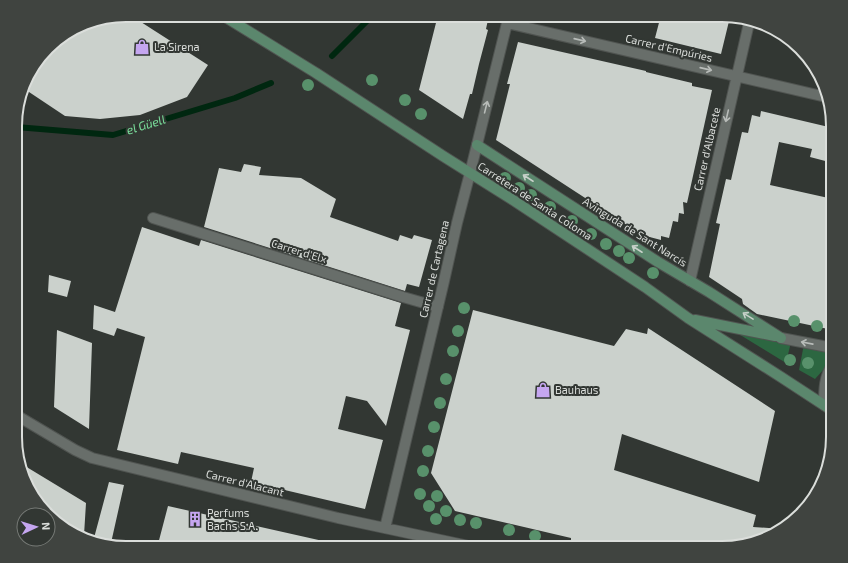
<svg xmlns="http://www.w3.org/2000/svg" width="848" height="563" font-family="'Exo 2',sans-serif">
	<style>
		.green { fill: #2c6741 }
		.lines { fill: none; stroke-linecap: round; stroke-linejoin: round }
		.stream { stroke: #002710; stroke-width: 6 }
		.building { fill: #cbd1cc }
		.street-casing { stroke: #505451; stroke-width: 12 }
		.secondary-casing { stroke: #505451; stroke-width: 12 }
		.street { stroke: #686e6a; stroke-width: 10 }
		.secondary { stroke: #5b876d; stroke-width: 10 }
		.tree { fill: #58916b }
		.oneway { stroke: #b8bcb9 }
		.oneway2 { stroke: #c8d1ca }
		.labels { text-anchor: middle; stroke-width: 4; stroke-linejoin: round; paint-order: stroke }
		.poi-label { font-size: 11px; fill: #dbdedb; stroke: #323733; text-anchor: start }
		.street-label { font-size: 11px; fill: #dbdedb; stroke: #323733 }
		.water-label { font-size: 12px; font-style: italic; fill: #7ade9b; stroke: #323733 }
		.rim { fill: none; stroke: #dbdedb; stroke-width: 2 }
	</style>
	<rect width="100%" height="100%" fill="#323733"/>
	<path class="green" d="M737,333l54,9 -5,21z
		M804,344l29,7v8l-18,20 -16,-9z"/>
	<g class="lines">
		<path class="stream" d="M332,56l41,-41
			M16,127l97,8 122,-37 36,-15"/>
	</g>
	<path class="building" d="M126,15h4l78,50 -21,32 -47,18 -40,4 -35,-3 -42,-28 4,-11 26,-34 31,-20z
		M438,15h51l-3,14 2,1 -9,34 -7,30h-2l-7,25 -44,-29z
		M661,15h61l8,2 -9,37 -66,-16z
		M518,42l128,29v1l46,11v3l20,4 -25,113 -4,-1 1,12 -5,-1 -1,9 -5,-1 -4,17 -8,-2v4l-19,-5 -146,-95 14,-56h-3z
		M761,111l72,17v35l-23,-6 2,-8 -33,-7 -9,43 63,14v131l-76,-16 -14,-10 -1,-5 -33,-22 11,-53 -4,-1 10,-44 5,1 11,-48 6,1 4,-18 8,2z
		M244,164l17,3 -2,8 42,3 35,21 -6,18 68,24 2,-6 12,4 2,-4 18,5 -13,47 -12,-3 -2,7 -201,-64 15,-59 22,4z
		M142,227l57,19 2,-6 200,63 -6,23 15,4 -24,96 -19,-25 -21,-5 -8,33 45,11 -18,69 -114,-27 3,-14 -73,-16 -3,12 -61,-14 28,-113 -28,-9 -3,8 -21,-7 1,-24 21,7z
		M49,275l22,6 -4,16 -19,-5z
		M473,310l141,36 12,-17 21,5 1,-6 127,83 -16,71 -137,-48 -8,36 142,45 -3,12 29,2 -5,4 -48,15h-114l-17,-4 -7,3 -20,-5v-4l-116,-27 -24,-38z
		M57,330l35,13 -3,86 -35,-22z
		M20,463l66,40 -2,32 -20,-6 -34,-36z
		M109,482l15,3 -13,58 -17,-5z
		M168,506l155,35 -1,7h-165z"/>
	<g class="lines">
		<g class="street-casing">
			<path id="street" d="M507,23l319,74
				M153,218l250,79 35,10
				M690,281l59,-258
				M781,338l52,10
				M824,405c0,-15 0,-29 9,-41
				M16,415l59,35 17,8 246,60 140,30
				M385,528l59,-247 13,-58 13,-50 39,-158"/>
		</g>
		<g class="secondary-casing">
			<path id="secondary" d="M222,15l94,58 127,83 70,44 132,87 43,31 93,59 52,34
				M477,145l181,117 51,30 72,46
				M695,320l80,16"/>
		</g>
		<use href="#street" class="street"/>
		<use href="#secondary" class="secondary"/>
	</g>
	<g class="tree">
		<circle cx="372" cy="80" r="6"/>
		<circle cx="308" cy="85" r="6"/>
		<circle cx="405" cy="100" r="6"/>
		<circle cx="421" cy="114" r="6"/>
		<circle cx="505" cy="178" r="6"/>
		<circle cx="519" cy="188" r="6"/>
		<circle cx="531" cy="195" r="6"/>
		<circle cx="550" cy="207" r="6"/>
		<circle cx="572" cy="221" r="6"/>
		<circle cx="591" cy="234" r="6"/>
		<circle cx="606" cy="244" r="6"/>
		<circle cx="619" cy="251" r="6"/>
		<circle cx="629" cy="258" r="6"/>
		<circle cx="653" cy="273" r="6"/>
		<circle cx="464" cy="308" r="6"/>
		<circle cx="794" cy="321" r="6"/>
		<circle cx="817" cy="326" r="6"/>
		<circle cx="458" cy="331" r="6"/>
		<circle cx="453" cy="351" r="6"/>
		<circle cx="790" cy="360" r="6"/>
		<circle cx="808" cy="363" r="6"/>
		<circle cx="446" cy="379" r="6"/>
		<circle cx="440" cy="403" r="6"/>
		<circle cx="434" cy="427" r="6"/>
		<circle cx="428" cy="451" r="6"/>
		<circle cx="423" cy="471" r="6"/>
		<circle cx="420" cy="494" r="6"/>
		<circle cx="437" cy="496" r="6"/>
		<circle cx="429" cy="506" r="6"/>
		<circle cx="446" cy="511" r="6"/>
		<circle cx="436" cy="519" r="6"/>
		<circle cx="460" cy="520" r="6"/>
		<circle cx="476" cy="523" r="6"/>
		<circle cx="509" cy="530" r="6"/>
		<circle cx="535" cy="536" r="6"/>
	</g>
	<defs><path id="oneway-shaft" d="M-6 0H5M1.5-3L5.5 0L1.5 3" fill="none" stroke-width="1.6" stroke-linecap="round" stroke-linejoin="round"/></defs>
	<g class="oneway">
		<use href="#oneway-shaft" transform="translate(580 40) rotate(13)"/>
		<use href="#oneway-shaft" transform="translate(706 69) rotate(13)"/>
		<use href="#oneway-shaft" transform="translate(486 107) rotate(-76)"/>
		<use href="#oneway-shaft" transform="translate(727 116) rotate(103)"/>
		<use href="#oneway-shaft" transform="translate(807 343) rotate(-169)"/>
	</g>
	<g class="oneway2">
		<use href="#oneway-shaft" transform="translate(528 178) rotate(-147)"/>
		<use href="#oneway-shaft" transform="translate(637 249) rotate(-147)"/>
		<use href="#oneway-shaft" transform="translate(748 316) rotate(-148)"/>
	</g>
	<defs>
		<g id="shop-bare" transform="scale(1.2)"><path d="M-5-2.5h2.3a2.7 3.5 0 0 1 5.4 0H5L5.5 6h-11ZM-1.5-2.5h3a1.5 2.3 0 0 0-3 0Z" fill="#c5a6f0" stroke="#323733" stroke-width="2.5" paint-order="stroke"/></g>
		<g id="building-bare" transform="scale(1.2)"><path d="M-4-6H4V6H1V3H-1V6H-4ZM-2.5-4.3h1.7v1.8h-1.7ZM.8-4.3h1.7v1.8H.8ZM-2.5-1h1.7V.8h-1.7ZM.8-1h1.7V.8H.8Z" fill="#c5a6f0" stroke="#323733" stroke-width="2.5" paint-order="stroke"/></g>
	</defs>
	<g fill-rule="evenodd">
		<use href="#shop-bare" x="142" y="47"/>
		<use href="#shop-bare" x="543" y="390"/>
		<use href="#building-bare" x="195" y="519"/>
	</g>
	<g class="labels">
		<g class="poi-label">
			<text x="154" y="51">La Sirena</text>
			<text x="555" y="394">Bauhaus</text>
			<text x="207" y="517">Perfums<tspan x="207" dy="13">Bachs S.A.</tspan></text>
		</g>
		<g class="street-label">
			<text transform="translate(669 48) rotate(13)" y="4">Carrer d'Empúries</text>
			<text transform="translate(707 149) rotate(-77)" y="4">Carrer d'Albacete</text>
			<text transform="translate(535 201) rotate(33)" y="4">Carretera de Santa Coloma</text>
			<text transform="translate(635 232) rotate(32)" y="4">Avinguda de Sant Narcís</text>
			<text transform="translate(299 251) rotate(17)" y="4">Carrer d'Elx</text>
			<text transform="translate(434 269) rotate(-77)" y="4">Carrer de Cartagena</text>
			<text transform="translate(245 483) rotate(14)" y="4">Carrer d'Alacant</text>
		</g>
		<g class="water-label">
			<text transform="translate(146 125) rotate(-17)" y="4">el Güell</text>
		</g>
	</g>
	<path d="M0 0H848V563H0ZM126 22H722A104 104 0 0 1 826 126V437A104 104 0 0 1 722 541H126A104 104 0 0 1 22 437V126A104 104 0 0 1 126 22Z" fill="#404440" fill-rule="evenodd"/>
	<path class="rim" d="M126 22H722A104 104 0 0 1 826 126V437A104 104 0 0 1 722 541H126A104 104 0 0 1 22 437V126A104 104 0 0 1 126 22Z"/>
	<g transform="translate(36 527) rotate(86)"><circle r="19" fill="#323733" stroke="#767a76"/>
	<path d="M0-3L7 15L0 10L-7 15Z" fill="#c5a6f0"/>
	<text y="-6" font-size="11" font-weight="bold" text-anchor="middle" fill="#dbdedb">N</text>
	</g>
</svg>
